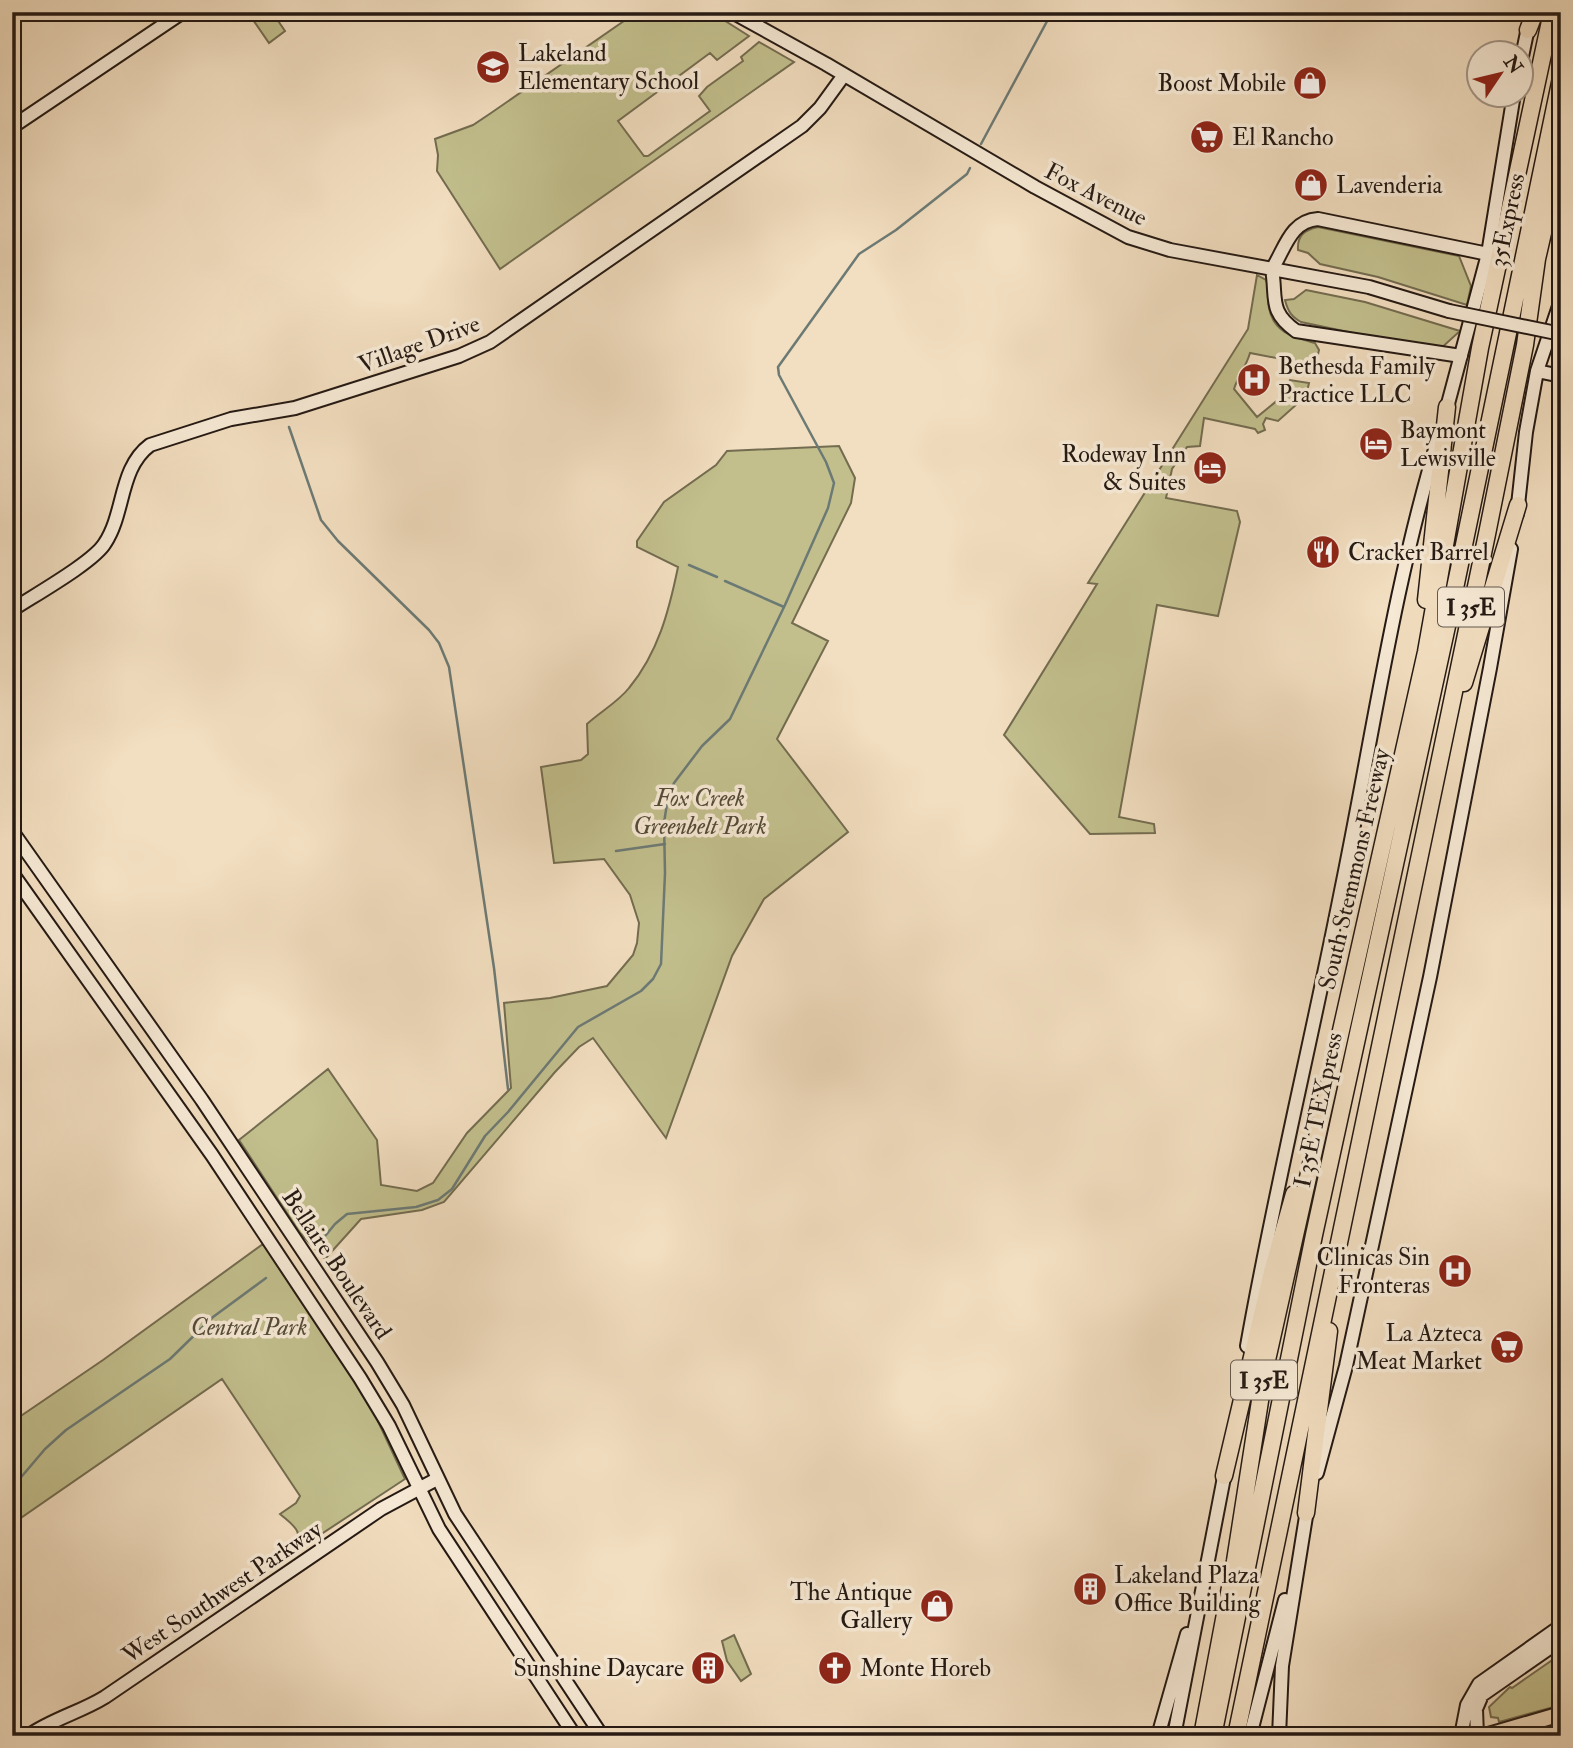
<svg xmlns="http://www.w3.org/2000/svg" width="1573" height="1748" font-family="'IM FELL Double Pica',serif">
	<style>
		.green { fill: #c2bf8d; stroke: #736c50; stroke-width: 2 }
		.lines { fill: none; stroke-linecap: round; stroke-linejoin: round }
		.stream { stroke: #6c7a75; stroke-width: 2.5 }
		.secondary-casing { stroke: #241913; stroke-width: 16 }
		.primary-casing { stroke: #241913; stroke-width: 18 }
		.highway-casing { stroke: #241913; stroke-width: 19 }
		.secondary { stroke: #f7ead6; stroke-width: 12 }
		.primary { stroke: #f2dec0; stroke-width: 14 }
		.highway { stroke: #f2dec0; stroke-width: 16 }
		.secondary-bridge-casing { stroke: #241913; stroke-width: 16; stroke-linecap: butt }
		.secondary-bridge { stroke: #f7ead6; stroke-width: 12 }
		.labels { text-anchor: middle; stroke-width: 7; stroke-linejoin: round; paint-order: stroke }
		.shield { fill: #f7ead6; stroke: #63584e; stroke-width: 2 }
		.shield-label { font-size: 23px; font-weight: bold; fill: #241913 }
		.poi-label { font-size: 24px; fill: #241913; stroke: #f7ead6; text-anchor: start }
		.street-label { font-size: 24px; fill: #241913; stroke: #f7ead6 }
		.park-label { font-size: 24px; font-style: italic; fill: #534b38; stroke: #f7ead6 }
	</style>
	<rect width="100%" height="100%" fill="#f2dec0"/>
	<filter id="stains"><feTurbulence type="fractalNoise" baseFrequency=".00286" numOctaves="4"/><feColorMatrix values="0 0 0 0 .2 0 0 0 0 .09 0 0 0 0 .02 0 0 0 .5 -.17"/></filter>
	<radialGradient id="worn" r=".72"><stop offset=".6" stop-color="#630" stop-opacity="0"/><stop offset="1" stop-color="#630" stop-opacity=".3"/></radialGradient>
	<path class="green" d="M251,12h21l13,19 -16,12 -20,-29z
		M637,12h74l38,24 -32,24 -7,-7 -92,68 26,35h4l62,-45 -11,-15 8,-9 36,-26 -2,-4 18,-15 35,20 -294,207 -63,-98 1,-16 -3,-16 38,-14 18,-12z
		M1318,227l141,29 12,30 -4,19 -89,-28 -58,-13 -12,-11 -10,-3c-1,-14 6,-20 20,-23z
		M1257,275l9,5c4,10 1,18 3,28 5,25 24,29 46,35l4,7 -5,22 -22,-3v-8l-42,-8c-4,14 -12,23 -16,36l23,28 22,-18 11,-19 19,3 -3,13 -28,25 -12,-3 -3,6 2,6 -7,3 -3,-4 -51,-11 -4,28 -13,1 -15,22 -6,29 71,13 3,11 -22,94 -61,-11 -38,212 35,7 1,9 -65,1 -86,-99 93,-151 -9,-1 160,-254z
		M1306,290l59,12 95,29 -22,20 -137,-29c-9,-5 -13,-10 -16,-22l9,-1z
		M839,446l16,32 -4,25 -59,120 36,18 -51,98 71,93 -84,67 -32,57 -66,182 -73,-100 -14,9 -24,25 -111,130 -22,8 -61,9 -36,40 -25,-26 -61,-93 89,-71 49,71 4,45 36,6 16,-8 34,-50 44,-45 -7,-85 46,-5 57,-12 26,-31 4,-12 2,-20 -9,-28 -26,-36 -50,4 -13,-96 40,-7 7,-6 -1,-30c13,-12 31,-22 42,-36 29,-35 40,-77 49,-121l-41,-20v-6l27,-39 52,-37 11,-14z
		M263,1244l105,156 37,79 -111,73c10,-22 1,-25 -14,-38l16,-11 4,-7 -78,-117 -210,145v-102l91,-62z
		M734,1635l17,39 -10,7 -14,-20 -5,-20z
		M1561,1651v54l-62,17 -1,-4 -7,-1 -2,-10 21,-20 2,1 46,-32z"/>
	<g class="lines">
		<path class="stream" d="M981,144l71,-132
			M289,427l32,93 17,21 91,89 10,13 10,24 45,301 14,121
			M689,565l28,12
			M725,581l59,26
			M616,851l49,-7
			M321,1241l14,-17 12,-10 69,-7 22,-7 14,-11 33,-53 23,-24 70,-85 63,-36 12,-12 8,-15 4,-91 -1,-50 4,-26 6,-14 28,-37 28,-27 55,-114 43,-97 6,-25 -8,-21 -47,-87 -1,-8 81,-113 37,-24 71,-56 3,-6
			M12,1484l5,-2 28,-33 21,-19 104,-71 43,-42 53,-39"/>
		<g class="secondary-casing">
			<path id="secondary" d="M732,12l94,52 209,123 93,50 42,13 199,37 80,24
				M1520,66l9,-43
				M12,127l171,-115
				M1461,356l-165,-25c-28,-20 -19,-33 -24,-62 13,-20 18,-48 46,-50l170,35
				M1537,371l24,5
				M1445,415l43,-161 26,-160
				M1517,514l9,-82 11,-61 24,-71
				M12,610c21,-14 82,-48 93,-67 20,-30 14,-75 45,-98l81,-26 64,-11 164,-52 31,-14 312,-216 18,-18 24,-33
				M12,831l190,269 175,262 26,43 52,109 147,222
				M12,873l200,282 148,223 29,48 50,103 136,207
				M1247,1346c27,-153 64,-303 94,-455 31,-151 53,-308 98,-455
				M1317,1473l29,-107 84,-389 60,-309 21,-119
				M28,1736c24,-17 53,-24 77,-39l276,-188 56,-30
				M1158,1736l29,-102
				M1174,1736l52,-269
				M1250,1736l35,-136
				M1279,1736l3,-70 26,-162
				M1461,1736l6,-31 12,-21 82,-58
				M1477,1736l-1,-27 6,-14 79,-55"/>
		</g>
		<g class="primary-casing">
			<path id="primary" d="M1485,1736l76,-22
				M1554,1736l7,-2"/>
		</g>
		<g class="highway-casing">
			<path id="highway" d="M1528,30l7,-18
				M1426,600l21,-193
				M1464,683l54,-178
				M1224,1476l48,-204 22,-78
				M1306,1513l23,-182
				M1202,1736l33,-175 30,-192 161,-717 54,-304 72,-336
				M1213,1736l101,-501 135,-618 112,-539
				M1236,1736l251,-1202 38,-189 12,-86 24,-105"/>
		</g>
		<use href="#secondary" class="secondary"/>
		<use href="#primary" class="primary"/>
		<use href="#highway" class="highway"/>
		<g class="secondary-bridge-casing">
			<path id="secondary-bridge" d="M1449,311l112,23"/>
		</g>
		<use href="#secondary-bridge" class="secondary-bridge"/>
	</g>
	<defs>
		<g id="school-disc" transform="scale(1.75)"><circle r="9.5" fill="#8f2418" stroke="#f7ead6"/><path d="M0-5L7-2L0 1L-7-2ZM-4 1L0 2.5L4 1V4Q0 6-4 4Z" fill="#fff"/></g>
		<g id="shop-disc" transform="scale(1.75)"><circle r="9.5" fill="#8f2418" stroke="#f7ead6"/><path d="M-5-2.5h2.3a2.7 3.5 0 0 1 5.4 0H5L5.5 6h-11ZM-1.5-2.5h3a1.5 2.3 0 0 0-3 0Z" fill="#fff"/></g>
		<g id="supermarket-disc" transform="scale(1.75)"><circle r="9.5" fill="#8f2418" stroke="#f7ead6"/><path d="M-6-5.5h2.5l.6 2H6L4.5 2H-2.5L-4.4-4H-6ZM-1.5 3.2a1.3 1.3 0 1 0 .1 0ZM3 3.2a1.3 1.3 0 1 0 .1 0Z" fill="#fff"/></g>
		<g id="hospital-disc" transform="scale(1.75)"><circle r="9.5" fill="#8f2418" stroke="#f7ead6"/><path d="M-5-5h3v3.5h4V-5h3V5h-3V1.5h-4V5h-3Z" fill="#fff"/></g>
		<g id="hotel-disc" transform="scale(1.75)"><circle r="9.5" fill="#8f2418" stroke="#f7ead6"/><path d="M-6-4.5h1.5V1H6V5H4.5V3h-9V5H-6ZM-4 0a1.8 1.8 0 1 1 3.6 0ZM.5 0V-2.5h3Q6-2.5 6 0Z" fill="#fff"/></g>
		<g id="restaurant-disc" transform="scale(1.75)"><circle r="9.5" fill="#8f2418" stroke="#f7ead6"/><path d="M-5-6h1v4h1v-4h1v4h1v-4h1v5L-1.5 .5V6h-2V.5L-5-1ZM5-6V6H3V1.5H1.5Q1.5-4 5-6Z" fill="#fff"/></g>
		<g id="building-disc" transform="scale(1.75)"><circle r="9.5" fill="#8f2418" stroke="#f7ead6"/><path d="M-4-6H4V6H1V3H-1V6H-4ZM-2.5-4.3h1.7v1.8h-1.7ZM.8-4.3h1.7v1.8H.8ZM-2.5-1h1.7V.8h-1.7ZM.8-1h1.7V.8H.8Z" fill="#fff"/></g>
		<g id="church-disc" transform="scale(1.75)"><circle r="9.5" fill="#8f2418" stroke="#f7ead6"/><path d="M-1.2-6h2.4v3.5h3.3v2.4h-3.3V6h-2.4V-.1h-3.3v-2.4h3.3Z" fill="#fff"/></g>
	</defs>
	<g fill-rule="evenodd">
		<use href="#school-disc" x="493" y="67"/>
		<use href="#shop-disc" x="1310" y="83"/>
		<use href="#supermarket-disc" x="1207" y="137"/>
		<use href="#shop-disc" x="1311" y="185"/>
		<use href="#hospital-disc" x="1254" y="380"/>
		<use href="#hotel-disc" x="1376" y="444"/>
		<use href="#hotel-disc" x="1210" y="468"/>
		<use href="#restaurant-disc" x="1323" y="552"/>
		<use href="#hospital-disc" x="1455" y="1271"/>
		<use href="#supermarket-disc" x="1507" y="1347"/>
		<use href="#building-disc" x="1090" y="1589"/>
		<use href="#shop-disc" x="937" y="1606"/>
		<use href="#building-disc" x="708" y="1668"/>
		<use href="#church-disc" x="835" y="1668"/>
	</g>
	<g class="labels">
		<g class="shield">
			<rect x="1438" y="587.5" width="66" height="39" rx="5"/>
			<rect x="1231" y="1360.5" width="66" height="39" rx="5"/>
		</g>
		<g class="shield-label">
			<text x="1471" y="615">I 35E</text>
			<text x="1264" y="1388">I 35E</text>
		</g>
		<g class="poi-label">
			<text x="518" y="61">Lakeland<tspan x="518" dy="28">Elementary School</tspan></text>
			<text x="1286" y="91" text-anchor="end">Boost Mobile</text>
			<text x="1232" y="145">El Rancho</text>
			<text x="1336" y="193">Lavenderia</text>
			<text x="1278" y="374">Bethesda Family<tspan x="1278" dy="28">Practice LLC</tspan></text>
			<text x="1400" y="438">Baymont<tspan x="1400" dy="28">Lewisville</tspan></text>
			<text x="1186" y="462" text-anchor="end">Rodeway Inn<tspan x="1186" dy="28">&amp; Suites</tspan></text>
			<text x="1348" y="560">Cracker Barrel</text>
			<text x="1430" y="1265" text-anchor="end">Clinicas Sin<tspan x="1430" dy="28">Fronteras</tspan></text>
			<text x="1482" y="1341" text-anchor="end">La Azteca<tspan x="1482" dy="28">Meat Market</tspan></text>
			<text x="1114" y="1583">Lakeland Plaza<tspan x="1114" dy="28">Office Building</tspan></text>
			<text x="912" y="1600" text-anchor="end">The Antique<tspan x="912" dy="28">Gallery</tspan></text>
			<text x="684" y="1676" text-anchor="end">Sunshine Daycare</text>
			<text x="860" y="1676">Monte Horeb</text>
		</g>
		<g class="street-label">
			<text transform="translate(1096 194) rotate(27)" y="8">Fox Avenue</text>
			<text transform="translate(1507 220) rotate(-78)" y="8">35Express</text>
			<text transform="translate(419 344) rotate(-20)" y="8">Village Drive</text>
			<text transform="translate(1354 869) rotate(-77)" y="8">South Stemmons Freeway</text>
			<text transform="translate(1318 1110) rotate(-78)" y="8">I 35E TEXpress</text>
			<text transform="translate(337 1264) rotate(56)" y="8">Bellaire Boulevard</text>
			<text transform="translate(222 1592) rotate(-34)" y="8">West Southwest Parkway</text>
		</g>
		<g class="park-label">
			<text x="700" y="806">Fox Creek<tspan x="700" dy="28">Greenbelt Park</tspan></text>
			<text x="249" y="1335">Central Park</text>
		</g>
	</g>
	<rect width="1573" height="1748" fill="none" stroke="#f2dec0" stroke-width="42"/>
	<rect x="14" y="14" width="1545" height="1720" fill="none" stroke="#241913" stroke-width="3.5"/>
	<rect x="21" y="21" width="1531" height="1706" fill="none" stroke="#241913" stroke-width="2"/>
	<g transform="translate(1500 74) rotate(55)"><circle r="33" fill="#f7ead6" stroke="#a39688" stroke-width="2"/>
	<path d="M0-5L12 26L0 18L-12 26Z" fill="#8f2418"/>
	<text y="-10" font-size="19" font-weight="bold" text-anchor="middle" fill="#241913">N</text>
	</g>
	<rect width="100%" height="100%" filter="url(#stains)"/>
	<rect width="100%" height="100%" fill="url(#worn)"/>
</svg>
